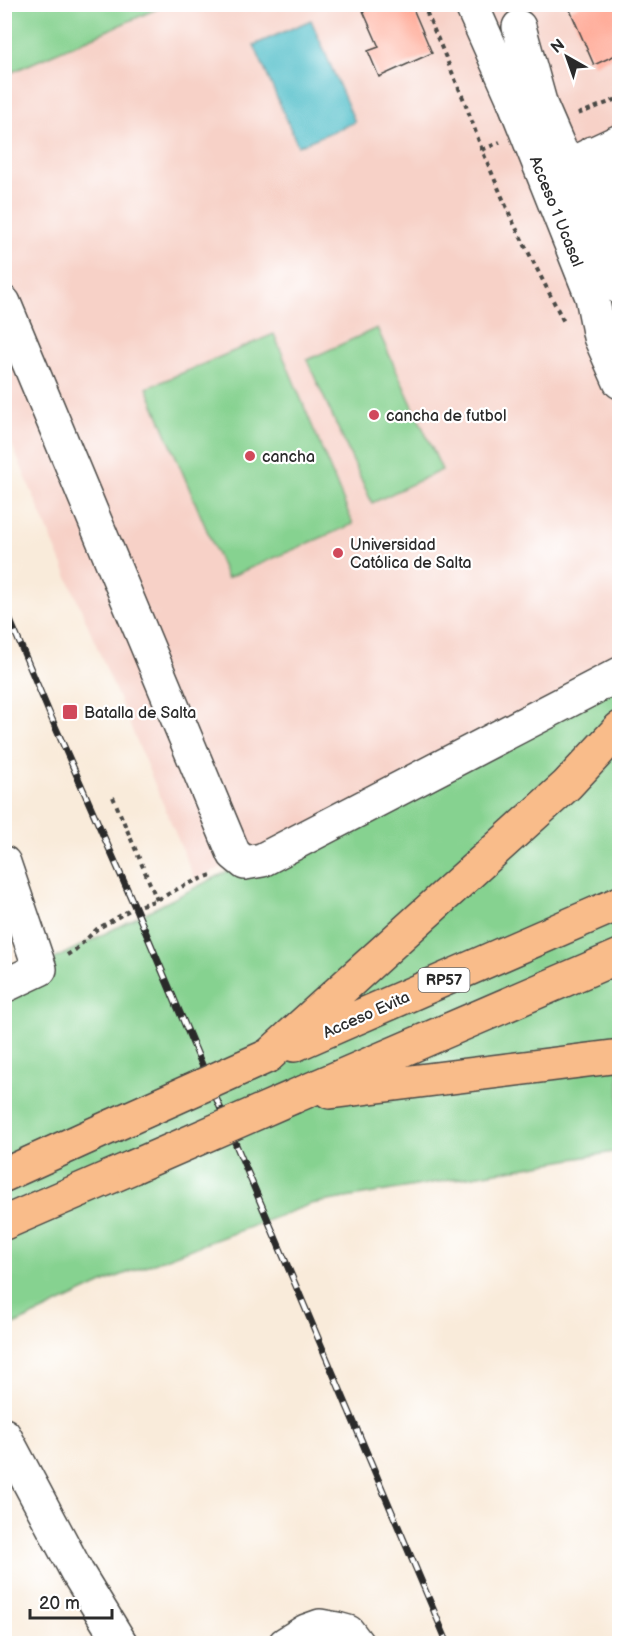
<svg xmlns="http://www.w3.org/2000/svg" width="624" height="1648" font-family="'Balsamiq Sans',sans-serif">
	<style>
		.built { fill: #f7d1c7 }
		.green { fill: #86d290; stroke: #587e5e; stroke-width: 1.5 }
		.water { fill: #52bfca; stroke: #3e757a; stroke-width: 1.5 }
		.building { fill: #ffa692 }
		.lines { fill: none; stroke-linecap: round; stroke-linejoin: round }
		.minor-casing { stroke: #4a4845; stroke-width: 36 }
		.highway-casing { stroke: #4a4845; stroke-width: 36 }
		.path { stroke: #4a4845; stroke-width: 4; stroke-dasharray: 4.5 4.5; stroke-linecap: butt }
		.minor { stroke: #fff; stroke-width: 33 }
		.highway { stroke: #f9bc8a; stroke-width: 33 }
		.rail-casing { stroke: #2b2b2b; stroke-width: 7 }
		.rail { stroke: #fff; stroke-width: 4.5; stroke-dasharray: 14; stroke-linecap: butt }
		.highway-bridge-casing { stroke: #4a4845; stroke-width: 36; stroke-linecap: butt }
		.highway-bridge { stroke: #f9bc8a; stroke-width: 33 }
		.poi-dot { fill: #d1495b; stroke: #fff; stroke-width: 2 }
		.labels { text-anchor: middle; stroke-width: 4.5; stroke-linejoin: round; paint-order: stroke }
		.shield { fill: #fff; stroke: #6b6b6b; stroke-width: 1.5 }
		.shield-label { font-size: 15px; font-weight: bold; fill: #2b2b2b }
		.street-label { font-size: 16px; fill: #2b2b2b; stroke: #fff }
		.poi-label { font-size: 16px; fill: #2b2b2b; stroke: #fff; text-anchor: start }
	</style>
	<rect width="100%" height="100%" fill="#fff"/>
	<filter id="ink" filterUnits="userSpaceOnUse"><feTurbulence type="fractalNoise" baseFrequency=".0167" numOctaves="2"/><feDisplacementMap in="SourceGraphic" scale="12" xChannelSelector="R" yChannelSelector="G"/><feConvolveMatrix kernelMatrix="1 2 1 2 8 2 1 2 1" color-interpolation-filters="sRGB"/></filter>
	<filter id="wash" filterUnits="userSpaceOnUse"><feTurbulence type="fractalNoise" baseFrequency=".008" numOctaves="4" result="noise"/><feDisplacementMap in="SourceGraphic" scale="24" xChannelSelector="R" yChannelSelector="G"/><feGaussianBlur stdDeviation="1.35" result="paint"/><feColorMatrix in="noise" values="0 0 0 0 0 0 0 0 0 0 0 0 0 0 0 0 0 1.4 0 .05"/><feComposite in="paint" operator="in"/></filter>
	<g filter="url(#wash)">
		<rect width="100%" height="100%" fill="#f9ebda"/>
		<path class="built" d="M4,5h615v674l-424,201 -190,-452z"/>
		<path class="green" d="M5,4h161v1l-161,70z
			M377,328l65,142 -70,33 -65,-143z
			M274,334l79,190 -126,54 -80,-190z
			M619,673v478l-308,53 -200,75 -106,50v-345z"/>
		<path class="water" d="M311,20l44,102 -57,24 -44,-101z"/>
		<g id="blocks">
			<path class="building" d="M360,4h51l21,49 -53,24 -11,-26 11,-4z
				M583,4h37v49l-26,12 -24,-55z"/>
		</g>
	</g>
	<g filter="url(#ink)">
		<use href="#blocks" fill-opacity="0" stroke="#4a4845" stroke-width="1.5"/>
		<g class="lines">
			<g class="minor-casing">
				<path id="minor" d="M471,4l41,92 80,201 8,40 20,45
					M519,27l22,79 79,182
					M592,153l28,65
					M545,176l75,-35
					M4,303l230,551 11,9 17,-3 358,-186
					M4,863l36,106 -36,17
					M4,1435l73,137 44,72
					M285,1644l21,-13 14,-5 17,3 11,3 9,12"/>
			</g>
			<g class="highway-casing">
				<path id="highway" d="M294,1045l326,-142
					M268,1056l299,-271 53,-57
					M330,1092l290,-36
					M293,1097l327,-141
					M4,1175l108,-49
					M4,1223l129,-56"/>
			</g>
			<path class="path" d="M423,4l43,101 16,45 30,70 53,104
				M578,114l42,-16
				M482,150l18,-8
				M113,797l44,103
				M67,955l8,-5 22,-21 38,-22 22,-7 28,-15 29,-11"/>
			<use href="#minor" class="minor"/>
			<use href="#highway" class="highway"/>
			<g class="rail-casing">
				<path id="rail" d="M4,606l47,111 84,190 313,737"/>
			</g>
			<use href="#rail" class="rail"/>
			<g class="highway-bridge-casing">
				<path id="highway-bridge" d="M112,1126l156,-70
					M133,1167l160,-70"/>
			</g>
			<use href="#highway-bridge" class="highway-bridge"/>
		</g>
	</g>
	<g class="poi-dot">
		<circle cx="374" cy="415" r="6"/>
		<circle cx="250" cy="456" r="6"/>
		<circle cx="338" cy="553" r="6"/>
		<rect x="62" y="704" width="16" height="16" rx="3"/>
	</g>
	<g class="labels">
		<rect class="shield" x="418.5" y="968" width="51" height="24" rx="4.5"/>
		<g class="shield-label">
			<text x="444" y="985">RP57</text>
		</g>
		<g class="street-label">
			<text transform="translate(557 211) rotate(68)" y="6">Acceso 1 Ucasal</text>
			<text transform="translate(366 1014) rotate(-24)" y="6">Acceso Evita</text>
		</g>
		<g class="poi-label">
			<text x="386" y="421">cancha de futbol</text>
			<text x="262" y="462">cancha</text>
			<text x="350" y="550">Universidad<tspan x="350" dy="18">Católica de Salta</tspan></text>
			<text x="84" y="718">Batalla de Salta</text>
		</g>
	</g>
	<rect width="624" height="1648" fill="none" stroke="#fff" stroke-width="24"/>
	<g transform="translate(567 57) rotate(320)" stroke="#ffffff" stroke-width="4.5" paint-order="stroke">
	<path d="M0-4.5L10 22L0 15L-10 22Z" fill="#2b2b2b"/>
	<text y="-9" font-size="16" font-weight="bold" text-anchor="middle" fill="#2b2b2b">N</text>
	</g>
	<path d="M30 1609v9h82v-9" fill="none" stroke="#2b2b2b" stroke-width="3"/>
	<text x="39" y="1609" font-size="18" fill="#2b2b2b" stroke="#ffffff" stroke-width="4.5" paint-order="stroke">20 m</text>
</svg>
